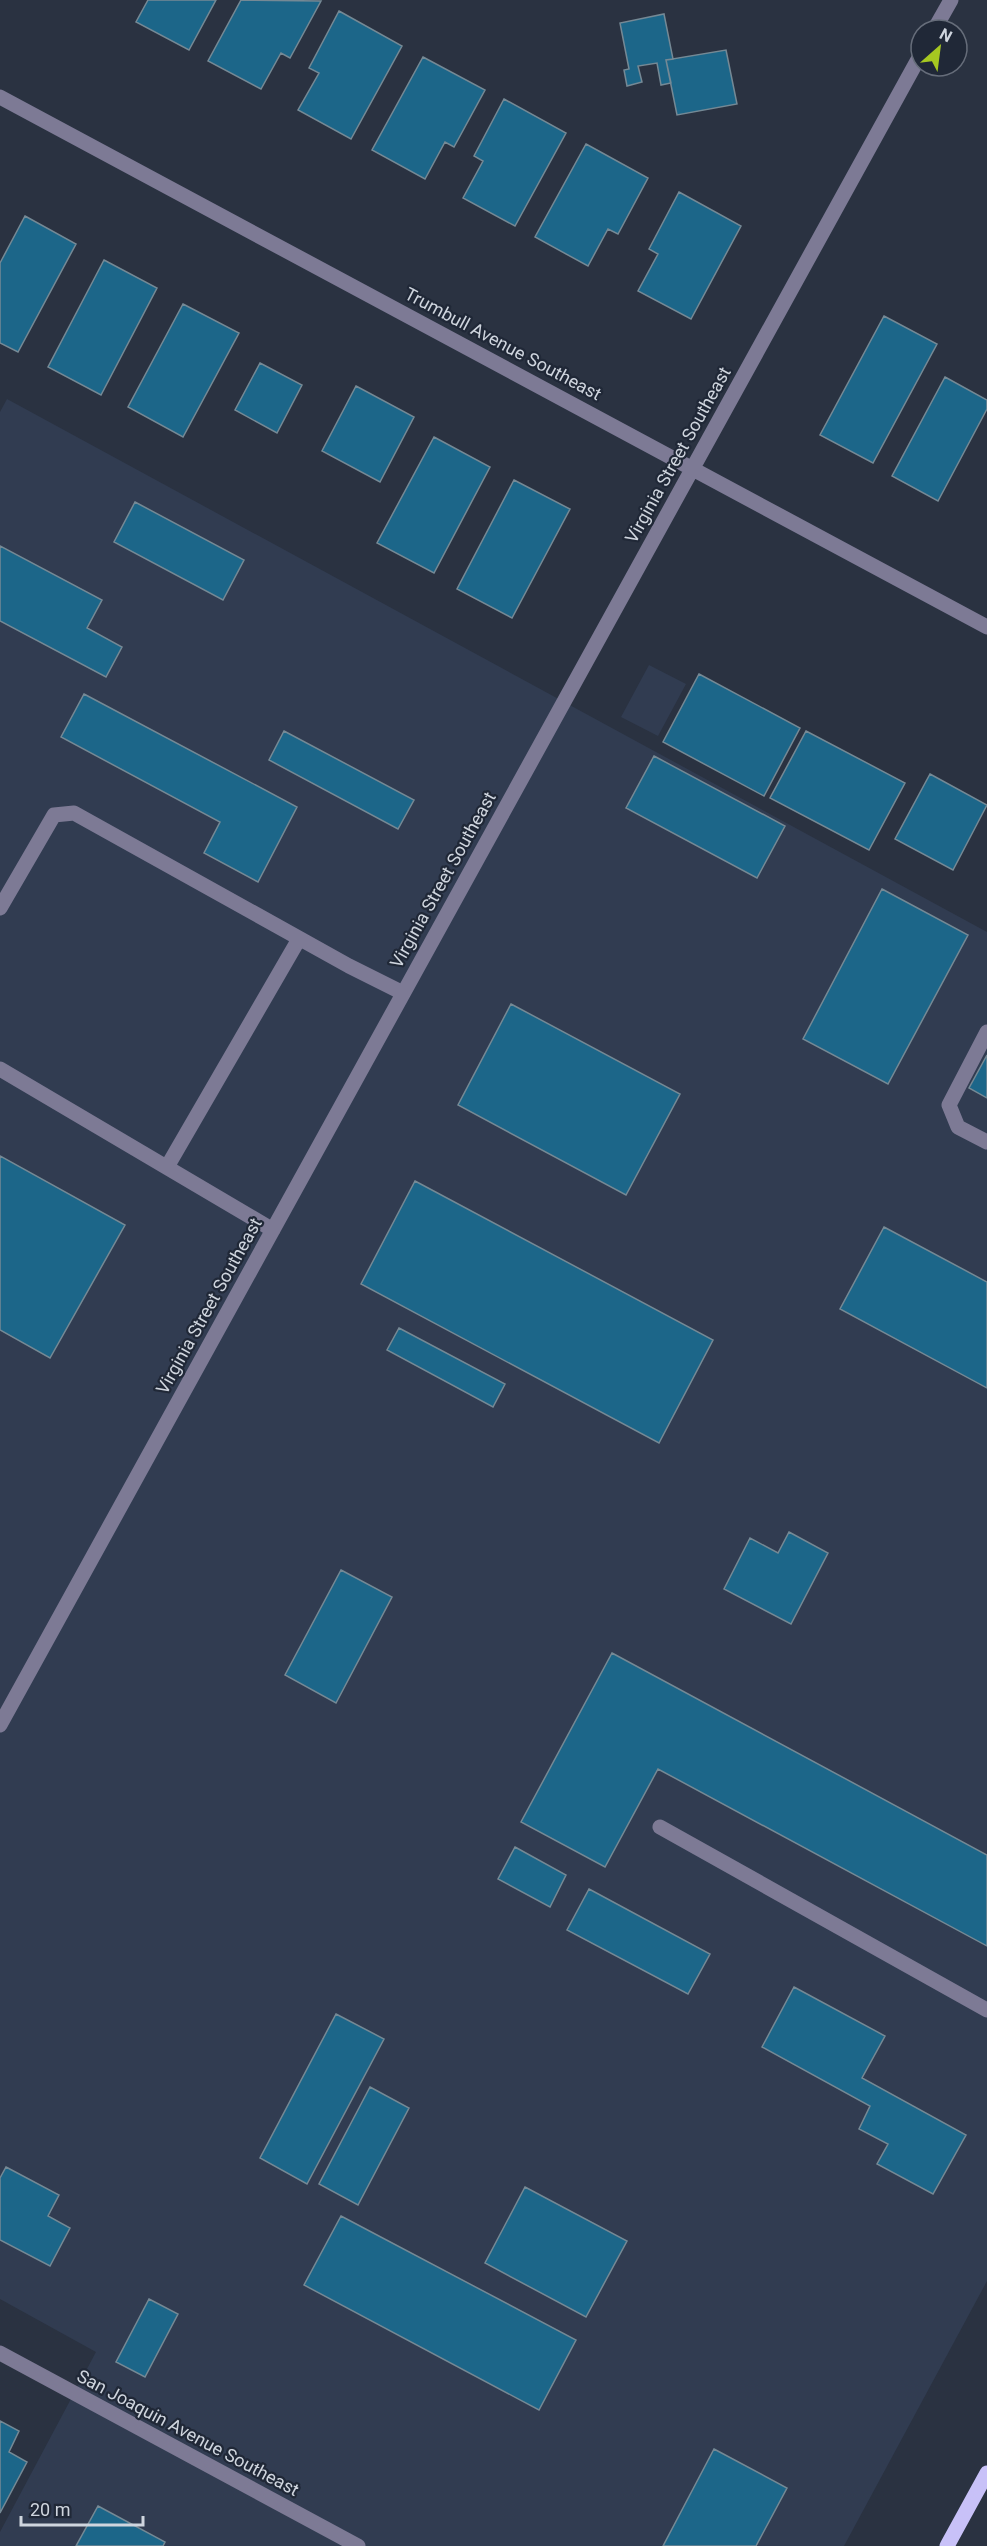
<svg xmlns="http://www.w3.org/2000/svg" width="987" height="2546" font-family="Roboto,sans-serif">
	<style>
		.built { fill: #313c51 }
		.building { fill: #1c6689; stroke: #758995; stroke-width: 1.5 }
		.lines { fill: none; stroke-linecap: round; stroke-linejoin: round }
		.minor { stroke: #7d7a95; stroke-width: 15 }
		.major { stroke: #c8c1f8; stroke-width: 15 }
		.labels { text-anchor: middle; stroke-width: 4.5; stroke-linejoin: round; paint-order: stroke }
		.street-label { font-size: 18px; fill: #cfd5de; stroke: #202837 }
	</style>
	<rect width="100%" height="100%" fill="#2a3241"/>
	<path class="built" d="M7,399l980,533v1349l-143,265h-844v-14l96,-180 -96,-53v-1887z
		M649,665l37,19 -28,52 -37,-19z"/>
	<path class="building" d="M148,0h68l-27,50 -53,-28z
		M241,0l80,1 -31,57 -9,-5 -20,36 -53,-28z
		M339,11l63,35 -51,93 -53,-29 21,-37 -10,-5z
		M664,14l9,45 -7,1 5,23 -10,2 -4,-22 -19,3 4,16 -15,4 -3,-16 5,-1 -9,-46z
		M726,50l11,54 -60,11 -11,-55z
		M423,57l62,33 -31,57 -9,-5 -20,37 -53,-29z
		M504,99l62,34 -51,93 -52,-28 20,-37 -9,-5z
		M586,144l62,34 -30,56 -10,-5 -20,37 -53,-29z
		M679,192l62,34 -50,93 -53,-28 20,-37 -9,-5z
		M25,216l51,28 -58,108 -18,-9v-80z
		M104,260l53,28 -56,107 -53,-28z
		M183,304l56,29 -56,104 -55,-30z
		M884,316l53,28 -64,119 -53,-28z
		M260,363l42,22 -25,48 -42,-23z
		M945,377l42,23v9l-49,92 -46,-25z
		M356,386l58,31 -34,65 -58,-31z
		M434,437l56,30 -56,106 -57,-30z
		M514,480l56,29 -58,109 -55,-29z
		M135,502l109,58 -21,40 -109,-58z
		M0,546l102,54 -15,28 35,19 -16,30 -106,-56z
		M699,674l101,54 -36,68 -101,-54z
		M84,694l213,113 -39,75 -54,-29 16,-31 -159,-85z
		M284,731l130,69 -16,29 -129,-69z
		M806,731l99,52 -36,67 -99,-52z
		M654,756l131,70 -28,52 -131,-70z
		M930,774l57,31 -34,65 -58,-31z
		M882,889l86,46 -80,149 -85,-45z
		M511,1004l169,90 -54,101 -168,-90z
		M987,1055v43l-18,-10z
		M0,1156l125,69 -75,133 -50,-28z
		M415,1181l298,159 -54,103 -298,-159z
		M884,1227l103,55v106l-147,-79z
		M399,1328l106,56 -12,23 -106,-57z
		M789,1532l39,21 -37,71 -67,-35 26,-51 28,15z
		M341,1570l51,27 -56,106 -51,-28z
		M612,1653l375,202v91l-329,-177 -53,98 -84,-45z
		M515,1847l51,28 -16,32 -52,-28z
		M589,1889l121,65 -22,40 -121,-64z
		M794,1987l91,49 -23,42 104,57 -33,59 -56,-30 11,-20 -29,-15 11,-23 -108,-59z
		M336,2014l48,25 -77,145 -47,-26z
		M370,2087l39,21 -51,97 -39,-21z
		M6,2167l53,28 -11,21 22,12 -20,38 -50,-26v-62z
		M525,2187l102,54 -41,76 -101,-54z
		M341,2216l235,124 -37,70 -235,-125z
		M149,2299l29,15 -33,63 -29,-15z
		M0,2421l19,10 -10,21 18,10 -27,51z
		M714,2449l73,39 -31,58h-93z
		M98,2506l67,36 -2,4h-87z"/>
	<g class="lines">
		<path class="minor" d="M934,30l17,-30
			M0,97l987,530
			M0,908l54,-93 20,-2 275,153 54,27
			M987,1032l-38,73 9,22 29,15
			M0,1069l273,161
			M167,1167l132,-228
			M0,1725l921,-1671
			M660,1827l327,183
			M0,2353l358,193"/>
		<path class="major" d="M947,2546l40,-73"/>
	</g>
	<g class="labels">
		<g class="street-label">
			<text transform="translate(503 344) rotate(28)" y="6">Trumbull Avenue Southeast</text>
			<text transform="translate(678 455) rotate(-61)" y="6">Virginia Street Southeast</text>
			<text transform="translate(443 880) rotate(-61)" y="6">Virginia Street Southeast</text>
			<text transform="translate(209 1306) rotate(-61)" y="6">Virginia Street Southeast</text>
			<text transform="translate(188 2433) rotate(28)" y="6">San Joaquin Avenue Southeast</text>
		</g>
	</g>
	<g transform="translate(939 48) rotate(28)"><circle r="28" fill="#202837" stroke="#666d7a" stroke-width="1.5"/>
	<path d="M0-4.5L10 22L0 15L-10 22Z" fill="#a6c821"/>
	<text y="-9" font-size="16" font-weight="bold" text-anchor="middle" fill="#cfd5de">N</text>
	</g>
	<path d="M21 2516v9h122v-9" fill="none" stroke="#cfd5de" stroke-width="3"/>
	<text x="30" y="2516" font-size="18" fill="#cfd5de" stroke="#202837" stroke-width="4.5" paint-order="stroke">20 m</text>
</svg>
